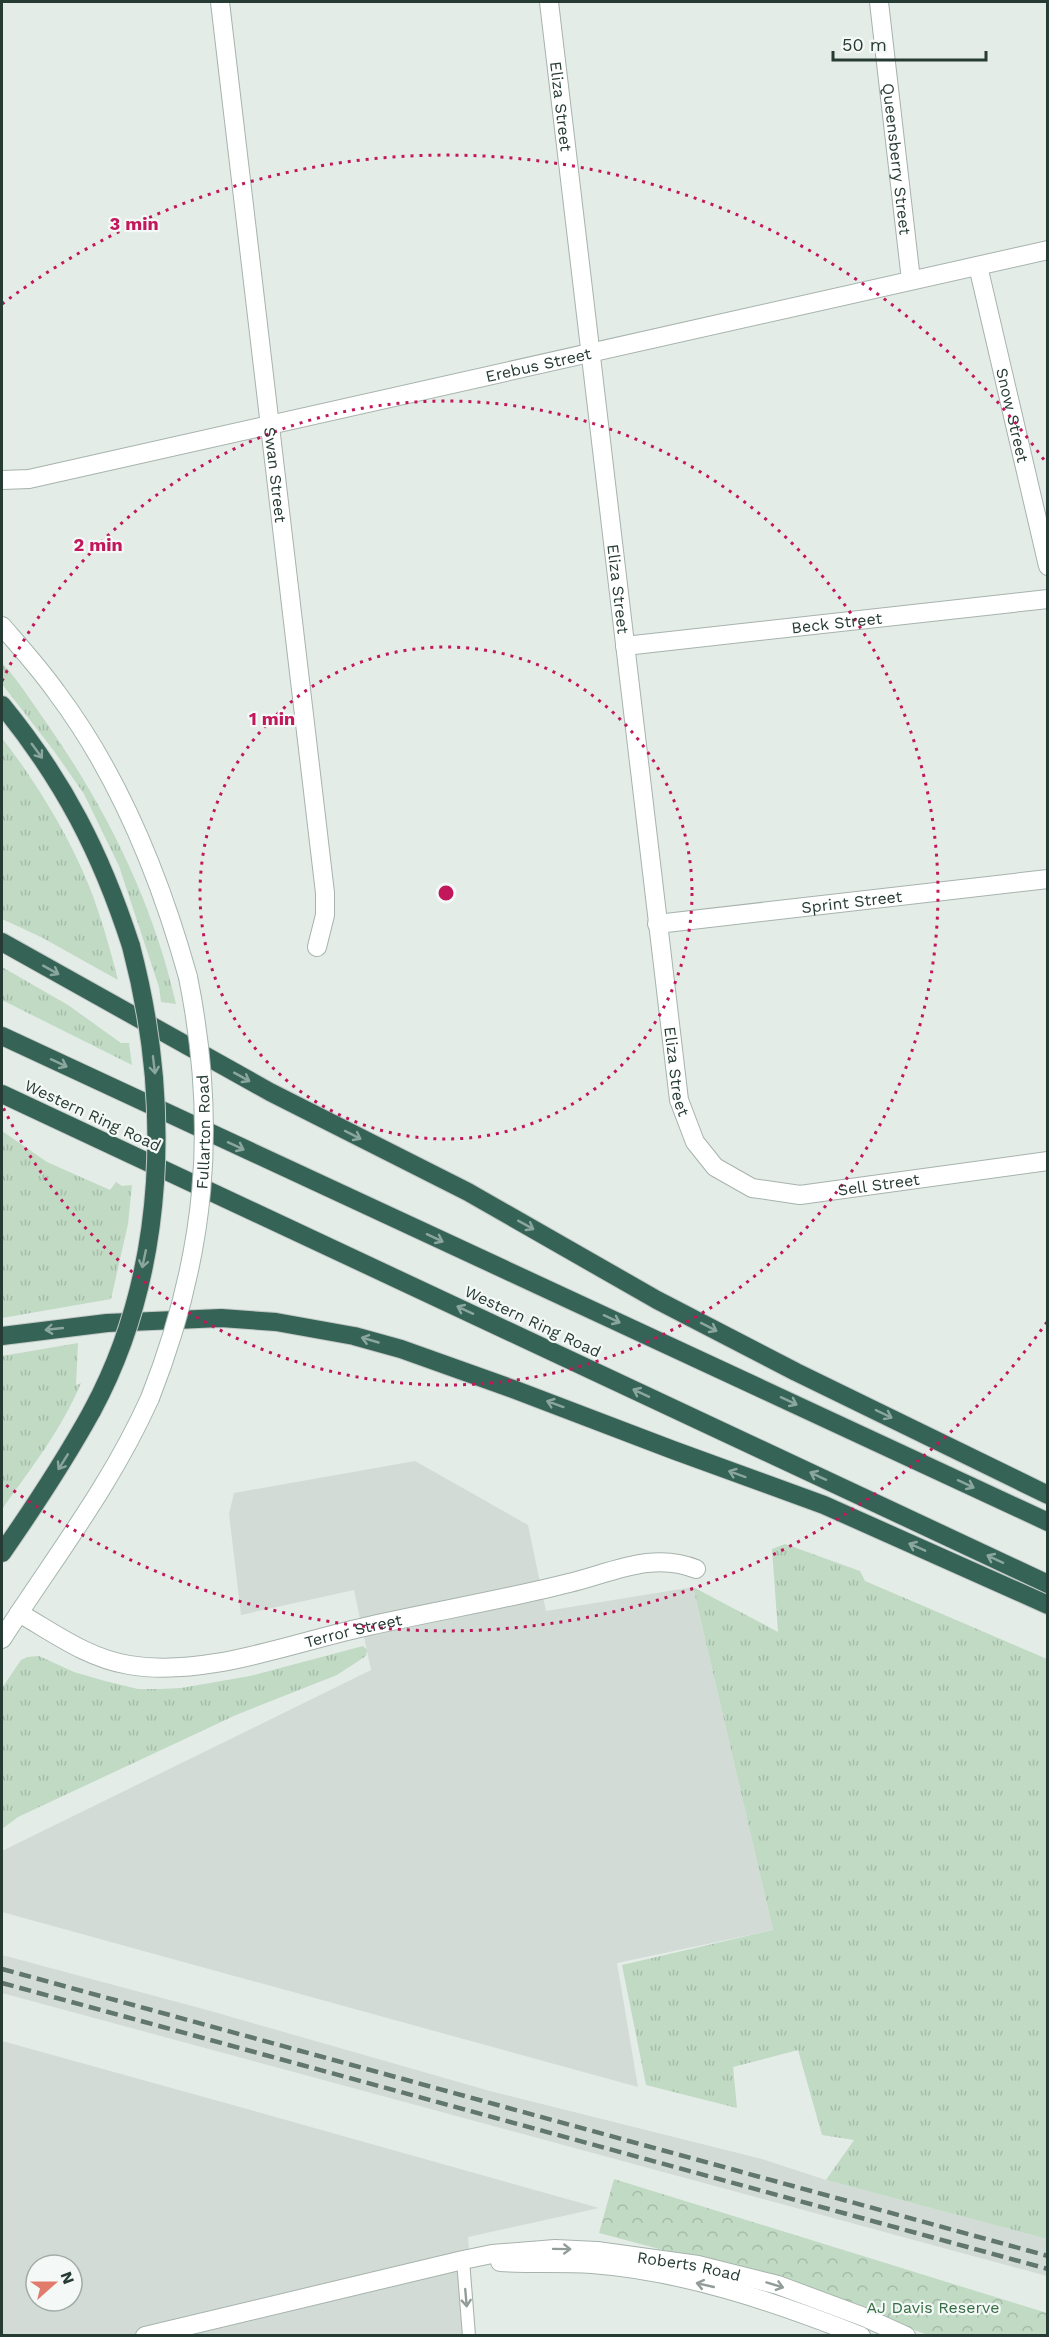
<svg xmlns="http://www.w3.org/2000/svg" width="1049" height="2337" font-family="'Work Sans',sans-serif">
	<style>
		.built { fill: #d2dbd6; fill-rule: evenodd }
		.grass { fill: url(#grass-tufts) }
		.park { fill: url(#park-crowns) }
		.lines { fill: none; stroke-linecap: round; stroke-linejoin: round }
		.service-casing { stroke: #a7b3ad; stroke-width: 14 }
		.minor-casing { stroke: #a7b3ad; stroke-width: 20 }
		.tertiary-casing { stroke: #a7b3ad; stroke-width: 20 }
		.secondary-casing { stroke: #a4b6ae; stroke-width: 20 }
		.motorway-casing { stroke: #c2c8c6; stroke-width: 20 }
		.service { stroke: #fff; stroke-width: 12 }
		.minor { stroke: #fff; stroke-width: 18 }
		.tertiary { stroke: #fff; stroke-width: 18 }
		.secondary { stroke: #fff; stroke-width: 18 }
		.motorway { stroke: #356355; stroke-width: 18 }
		.rail { stroke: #60766e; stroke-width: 4.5; stroke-dasharray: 12 6; stroke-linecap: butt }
		.secondary-bridge-casing { stroke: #a4b6ae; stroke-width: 20; stroke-linecap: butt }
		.motorway-bridge-casing { stroke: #c2c8c6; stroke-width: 20; stroke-linecap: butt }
		.secondary-bridge { stroke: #fff; stroke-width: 18 }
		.motorway-bridge { stroke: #356355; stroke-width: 18 }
		.oneway { stroke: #8ba69d }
		.oneway2 { stroke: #929d99 }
		.ring { fill: none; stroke: #c2185b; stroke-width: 3; stroke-dasharray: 3 6 }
		.labels { text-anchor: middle; stroke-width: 4.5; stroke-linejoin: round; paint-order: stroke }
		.street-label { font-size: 16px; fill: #263b33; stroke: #f4f8f6 }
		.park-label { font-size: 16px; fill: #356d44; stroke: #f4f8f6 }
		.centre { fill: #c2185b; stroke: #f4f8f6; stroke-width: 3 }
		.ring-label { font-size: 18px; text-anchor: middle; font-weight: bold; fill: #c2185b; stroke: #f4f8f6; stroke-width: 4.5; stroke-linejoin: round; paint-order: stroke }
	</style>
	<defs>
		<pattern id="grass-tufts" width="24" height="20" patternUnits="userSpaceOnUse" patternTransform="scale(1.5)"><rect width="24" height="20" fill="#c0dac4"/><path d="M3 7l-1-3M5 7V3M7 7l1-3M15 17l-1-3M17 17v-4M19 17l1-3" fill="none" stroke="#a5bca9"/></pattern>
		<pattern id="park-crowns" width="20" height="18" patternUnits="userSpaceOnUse" patternTransform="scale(1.5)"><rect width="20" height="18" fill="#c0dac4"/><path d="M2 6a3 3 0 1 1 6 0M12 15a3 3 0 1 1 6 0" fill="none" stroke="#a5bca9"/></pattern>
	</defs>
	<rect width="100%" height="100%" fill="#e4ece7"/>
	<path class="built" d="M415,1461l113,64 18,86 147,-24 80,343 -156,33 21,124 -636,-175v-61l369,-181 -17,-80 -113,25 -12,-101 5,-21z
		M2,1955l205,55 283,81 272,68 64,21 221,59v37l-1045,-283z
		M2,2041l220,61 377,106 -131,29 8,98h-474zM36,2265h36v36h-36z"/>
	<path class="grass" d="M2,663c17,18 31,41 46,62 59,85 105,177 128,279l-15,-2 -2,-15 -40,-121 -35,-72 -30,-43 -52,-67z
		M2,738c35,45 71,104 91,158 10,28 18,56 25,84l-77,-43 -39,-18z
		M2,967l66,38 53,38h8l3,22 -130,-65z
		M2,1131l45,31 63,28 6,-8 6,4 10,-1 -4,39 -17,75 -109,19z
		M78,1343l-2,42 5,-2c-19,46 -51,87 -79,126v-153z
		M785,1544l75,27 5,10 182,78v580l-221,-59 28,-40 -32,-5 -24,-85 -65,17 4,41 -91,-23 -24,-120 151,-35 -80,-343 85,45 -6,-83z
		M363,1646l4,4 -1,6 -29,19 -101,40 -218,102 -16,12v-141l19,-28 6,-3 12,-1 35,16 31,9 33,8h22l21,-1 69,-12z"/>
	<path class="park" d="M614,2179l433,134v22h-119l-156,-56 -173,-46z"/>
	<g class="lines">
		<g class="service-casing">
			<path id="service" d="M463,2260l6,76"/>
		</g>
		<g class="minor-casing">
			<g id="minor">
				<path id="s1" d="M220,2l105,891v22l-8,32"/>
				<path id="s2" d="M549,2l130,1098 16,42 20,25 37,21 48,7 248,-34"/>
				<path id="s3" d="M879,2l32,278"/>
				<path id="s4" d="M978,266l70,300"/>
				<path id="s5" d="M2,480l27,-1 1019,-229"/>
				<path id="s6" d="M625,646l423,-47"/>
				<path id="s7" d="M657,924l391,-45"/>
				<path id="s8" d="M19,1613c35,20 68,45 110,52 77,13 164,-23 240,-39 66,-15 133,-26 200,-43 42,-10 84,-32 127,-14"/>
			</g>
		</g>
		<g class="tertiary-casing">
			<g id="tertiary">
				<path d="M500,2262c31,2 61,0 92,2 92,7 183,38 269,72"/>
				<path id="s9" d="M145,2336l318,-76 29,-6 63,-5 42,2 101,14 80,20 86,32 42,19"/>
			</g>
		</g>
		<g class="secondary-casing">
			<path id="secondary" d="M2,626c19,22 38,43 55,67 63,84 103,184 131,284
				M2,1639c52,-81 108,-152 148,-241"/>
		</g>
		<g class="motorway-casing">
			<path id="motorway" d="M2,705c62,76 99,148 129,241
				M2,942l268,150 198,100 189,108 139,72 252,123
				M2,1036l1046,486
				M2,1094l1046,490
				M2,1336l105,-13 114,-5 55,4 78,14 47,13 112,40 160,61 151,55 224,100
				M2,1553c32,-46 63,-93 90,-142"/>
		</g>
		<use href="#service" class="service"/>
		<use href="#minor" class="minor"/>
		<use href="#tertiary" class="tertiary"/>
		<use href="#secondary" class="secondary"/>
		<use href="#motorway" class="motorway"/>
		<path class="rail" d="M2,1969l1046,287
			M2,1983l1046,286"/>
		<g class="secondary-bridge-casing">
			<g id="secondary-bridge">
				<path id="s10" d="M150,1398c56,-142 68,-272 38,-421"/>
			</g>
		</g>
		<g class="motorway-bridge-casing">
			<path id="motorway-bridge" d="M92,1411c76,-141 79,-313 39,-465"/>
		</g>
		<use href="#secondary-bridge" class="secondary-bridge"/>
		<use href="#motorway-bridge" class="motorway-bridge"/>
	</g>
	<defs><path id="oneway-shaft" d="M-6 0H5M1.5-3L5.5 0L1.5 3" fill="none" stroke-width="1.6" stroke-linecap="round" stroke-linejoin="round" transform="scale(1.5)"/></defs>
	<g class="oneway">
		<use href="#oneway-shaft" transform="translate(37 751) rotate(54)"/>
		<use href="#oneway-shaft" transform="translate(51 970) rotate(29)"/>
		<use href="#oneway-shaft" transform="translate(59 1063) rotate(25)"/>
		<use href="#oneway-shaft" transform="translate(154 1065) rotate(83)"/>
		<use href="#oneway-shaft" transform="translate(242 1077) rotate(29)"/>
		<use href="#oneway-shaft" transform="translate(353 1135) rotate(27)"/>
		<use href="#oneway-shaft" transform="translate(236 1146) rotate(25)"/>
		<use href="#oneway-shaft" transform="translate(526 1225) rotate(29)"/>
		<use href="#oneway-shaft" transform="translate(435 1238) rotate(25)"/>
		<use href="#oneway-shaft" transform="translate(144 1259) rotate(102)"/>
		<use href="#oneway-shaft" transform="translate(465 1310) rotate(-155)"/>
		<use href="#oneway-shaft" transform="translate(612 1319) rotate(25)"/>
		<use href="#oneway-shaft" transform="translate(709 1327) rotate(27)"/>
		<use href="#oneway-shaft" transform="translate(54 1329) rotate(174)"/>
		<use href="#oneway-shaft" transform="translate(370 1340) rotate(-164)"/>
		<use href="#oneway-shaft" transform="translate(641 1393) rotate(-155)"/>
		<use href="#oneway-shaft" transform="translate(789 1401) rotate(25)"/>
		<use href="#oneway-shaft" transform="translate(555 1404) rotate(-160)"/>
		<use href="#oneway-shaft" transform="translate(884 1414) rotate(26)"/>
		<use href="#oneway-shaft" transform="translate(63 1462) rotate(122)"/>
		<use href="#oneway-shaft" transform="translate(737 1474) rotate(-160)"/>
		<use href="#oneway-shaft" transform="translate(818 1476) rotate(-155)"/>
		<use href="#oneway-shaft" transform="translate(966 1484) rotate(25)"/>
		<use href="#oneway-shaft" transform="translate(917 1547) rotate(-156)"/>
		<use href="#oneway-shaft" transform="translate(995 1559) rotate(-155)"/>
	</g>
	<g class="oneway2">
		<use href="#oneway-shaft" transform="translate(562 2249) rotate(1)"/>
		<use href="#oneway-shaft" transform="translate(705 2285) rotate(-167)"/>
		<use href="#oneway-shaft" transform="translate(775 2285) rotate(17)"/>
		<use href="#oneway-shaft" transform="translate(466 2298) rotate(85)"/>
	</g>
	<g class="ring">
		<circle cx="446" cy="893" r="246"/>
		<path d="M2 681A492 492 0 1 1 2 1105"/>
		<path d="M1047 1322A738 738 0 0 1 2 1482M2 304A738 738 0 0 1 1047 464"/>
	</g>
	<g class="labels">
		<g class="street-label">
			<text dy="6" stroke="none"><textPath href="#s2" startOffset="105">Eliza Street</textPath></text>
			<text dy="6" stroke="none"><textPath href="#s3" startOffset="158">Queensberry Street</textPath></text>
			<text dy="6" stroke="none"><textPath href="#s5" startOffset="549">Erebus Street</textPath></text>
			<text dy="6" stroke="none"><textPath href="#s4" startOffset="153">Snow Street</textPath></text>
			<text dy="6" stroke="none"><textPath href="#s1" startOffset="476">Swan Street</textPath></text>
			<text dy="6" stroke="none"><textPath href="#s2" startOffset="591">Eliza Street</textPath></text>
			<text dy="6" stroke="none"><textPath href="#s6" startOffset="213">Beck Street</textPath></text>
			<text dy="6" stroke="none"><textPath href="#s7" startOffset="196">Sprint Street</textPath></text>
			<text dy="6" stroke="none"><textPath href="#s2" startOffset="1077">Eliza Street</textPath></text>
			<text transform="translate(93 1115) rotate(25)" y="6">Western Ring Road</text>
			<text dy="6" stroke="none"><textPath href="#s10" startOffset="273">Fullarton Road</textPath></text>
			<text dy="6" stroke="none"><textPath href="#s2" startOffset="1353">Sell Street</textPath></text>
			<text transform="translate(533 1321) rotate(25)" y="6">Western Ring Road</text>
			<text dy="6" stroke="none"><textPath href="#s8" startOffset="351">Terror Street</textPath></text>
			<text dy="6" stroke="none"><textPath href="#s9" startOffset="555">Roberts Road</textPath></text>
		</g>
		<g class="park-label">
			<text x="933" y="2313">AJ Davis Reserve</text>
		</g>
	</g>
	<circle cx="446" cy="893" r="9" class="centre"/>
	<g class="ring-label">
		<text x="134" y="230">3 min</text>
		<text x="98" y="551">2 min</text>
		<text x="272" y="725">1 min</text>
	</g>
	<rect width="1049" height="2337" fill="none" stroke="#263b33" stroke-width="6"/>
	<g transform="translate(54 2283) rotate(69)"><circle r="28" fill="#f4f8f6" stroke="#a2aca8" stroke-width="1.5"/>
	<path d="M0-4.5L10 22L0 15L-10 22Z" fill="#e17c6d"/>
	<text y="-9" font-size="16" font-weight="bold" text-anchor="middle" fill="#263b33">N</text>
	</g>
	<path d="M833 51v9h153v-9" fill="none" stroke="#263b33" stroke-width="3"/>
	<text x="842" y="51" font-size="18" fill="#263b33" stroke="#f4f8f6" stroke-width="4.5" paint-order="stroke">50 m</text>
</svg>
